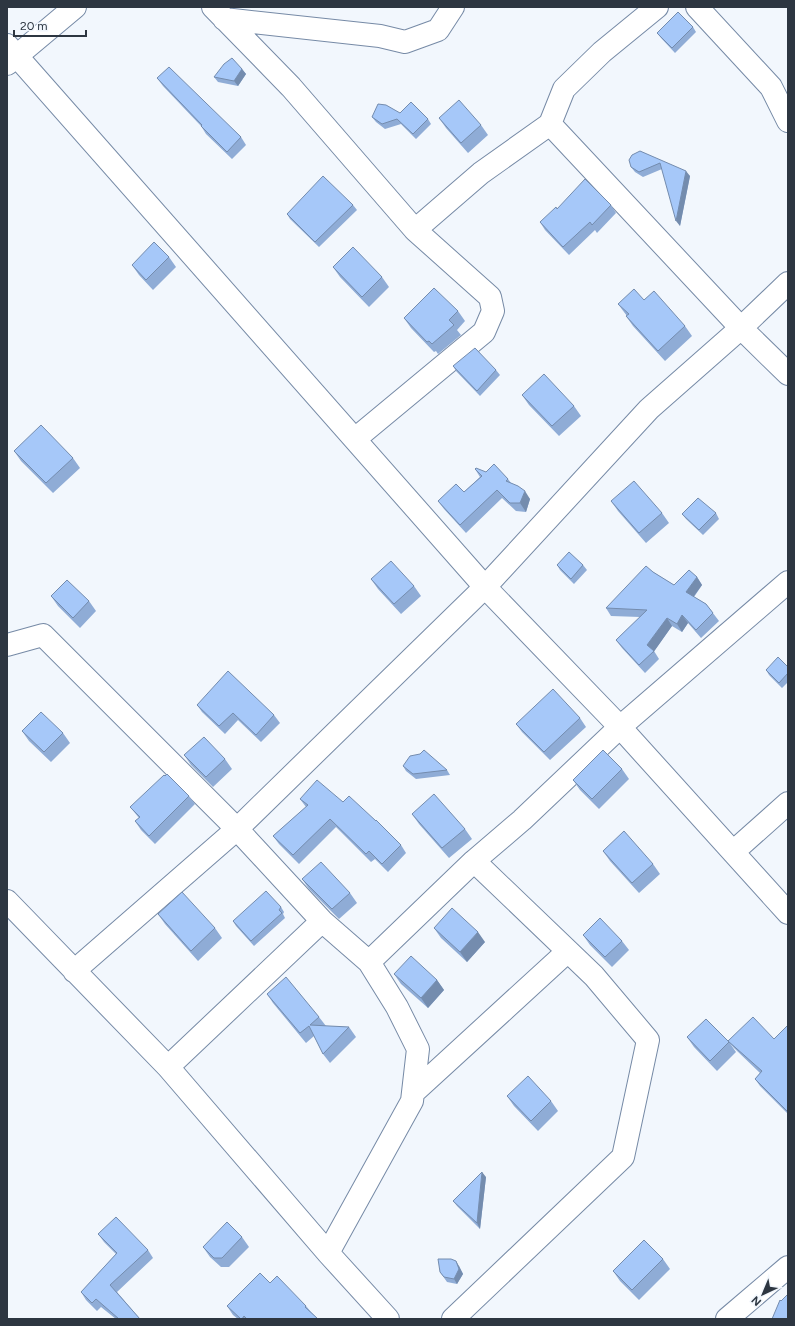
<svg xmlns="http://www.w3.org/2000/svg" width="795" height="1326" font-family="Figtree,sans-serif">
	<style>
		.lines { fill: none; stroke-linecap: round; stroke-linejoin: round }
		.minor-casing { stroke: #768aa6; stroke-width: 24 }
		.minor { stroke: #fff; stroke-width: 22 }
		.wall { fill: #8facd6 }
		.shaded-wall { fill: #748cae }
		.building { fill: #a6c8f9; stroke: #748cae }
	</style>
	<rect width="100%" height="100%" fill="#f2f7fd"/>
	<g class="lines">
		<g class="minor-casing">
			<path id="minor" d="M213,7l78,80 124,143 66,-57 69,-49
				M657,7l-55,45 -38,37 -14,35 191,204 47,46
				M697,7l74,80 17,34
				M224,19l156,17 25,6 33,-12 15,-23
				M7,45l478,542 135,140 168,186
				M7,64l68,-57
				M355,439l129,-107 9,-21 -3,-14 -75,-67
				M7,645l36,-10 194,194 85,92 47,41 28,45 21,42 -6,52 -84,152
				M733,852l55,-49
				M7,901l161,166 160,186 60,66
				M369,962l105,-101 48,-41 98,-93 168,-145
				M74,971l163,-142 248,-242 164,-178 92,-81 47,-45
				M168,1067l154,-146
				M413,1093l155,-142
				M453,1319l170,-162 25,-117 -54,-64 -120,-115
				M727,1319l61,-52"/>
		</g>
		<use href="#minor" class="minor"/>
	</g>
	<path class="wall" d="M693,27l3,5 -21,21 -14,-15 -4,-5z
		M242,69l4,5 -8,12 -20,-4 -4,-5z
		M157,78l84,59 5,8 -14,14 -26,-25 -5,-8 -38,-40z
		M400,113l28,6 3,5 -15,15 -15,-15 -16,5 -9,-7 -4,-5z
		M439,118l42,7 7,10 -20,18 -22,-25z
		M640,151l50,25 -10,50 -18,-57 -19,8 -8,-5 -4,-5z
		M353,205l4,5 -38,37 -29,-28 -3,-5z
		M611,205l5,8 -19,20 -2,-3 -26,25 -24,-25 -5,-8 17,-13z
		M169,257l7,10 -23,23 -14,-15 -7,-10z
		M333,267l49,10 7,10 -20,20 -29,-30z
		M644,300l41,26 7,10 -27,25 -32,-35 -7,-10h1l-9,-12z
		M458,311l7,10 -8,9 4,5 -23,19 -2,-3 -2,1 -23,-24 -7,-10z
		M453,366l43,4 4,5 -20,21 -24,-25z
		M522,395l52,11 7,10 -22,20 -30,-31z
		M14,451l59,7 7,10 -27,25 -32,-32z
		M475,469l33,10 3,4 19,16 -4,13 -10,-1 -14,-13 -36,35 -22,-24 -6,-8 26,-9 16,-15z
		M611,501l51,12 7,10 -23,20 -28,-32z
		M716,513l3,6 -16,16 -17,-16 -4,-5z
		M557,565h26l4,5 -13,14 -14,-14z
		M653,572l21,13 23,-8 5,8 -8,12 12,7 13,17 -18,17 -13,-15 -6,9 -10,-6 -18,25 5,8 -14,14 -23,-25 -6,-8 24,-23 -29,-1 -5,-8z
		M371,579l43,7 7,10 -20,18 -23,-25z
		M51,596l38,5 7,10 -16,17 -22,-22z
		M788,667v15l-6,6 -13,-13 -3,-5z
		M197,705l77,10 6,8 -19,19 -23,-22 -13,14 -23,-22z
		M580,718l6,9 -36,33 -28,-28 -6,-8z
		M22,731l41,2 7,10 -19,19 -22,-21z
		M184,755l41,4 7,10 -19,18 -22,-22z
		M403,766l44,4 3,5 -34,4 -10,-8z
		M622,769l7,10 -30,30 -19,-19 -7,-10z
		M189,796l6,8 -40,40 -14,-14 -6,-9 4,-3 -9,-11z
		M300,799l43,3 58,43 5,8 -18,19 -13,-13 -4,3 -35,-35 -37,37 -20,-20 -6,-8 33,-29z
		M412,814l53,15 7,10 -23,19 -30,-34z
		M603,851l50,13 7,10 -21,19 -29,-32z
		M302,879l48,14 7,10 -18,16 -30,-30z
		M281,907l3,5 -1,2 2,4 -31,28 -18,-20 -3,-5z
		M158,914l57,14 7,10 -24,23 -33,-37z
		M434,928l51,14 -18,20 -26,-24z
		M583,935l39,6 7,9 -17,17 -22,-22z
		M394,974l43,6 7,10 -16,18 -27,-24z
		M267,994l52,23 7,9 23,1 7,10 -26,26 -7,-9 -9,-18 -8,7 -33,-40z
		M788,1025v89l-28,-28 -5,-7 5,-6 -26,-25 -6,-7 46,-2z
		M687,1037l42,5 7,10 -19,19 -23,-24z
		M507,1096l44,5 7,10 -20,20 -24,-25z
		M486,1177l-6,52 -23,-23 -4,-5z
		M98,1234l50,16 5,8 -36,34 23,27h-24l-15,-12 -4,4 -11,-11 -5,-8 35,-38 -12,-12z
		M242,1237l7,10 -20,20h-8l-11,-10 -7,-10z
		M663,1259l7,10 -31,31 -19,-19 -7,-10z
		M459,1266l4,8 -6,10 -10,-2 -7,-10z
		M270,1283l36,23 5,6 7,7h-80l-5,-4 -6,-9z"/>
	<path class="shaded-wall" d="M242,69l4,5 -8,12 -4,-5z
		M686,171l4,5 -10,50 -4,-5z
		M525,491l5,8 -4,13 -6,-9z
		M697,577l5,8 -11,15 -5,-8z
		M682,615l6,8 -6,9 -5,-8z
		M667,618l5,8 -19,27 -6,-8z
		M478,932l7,10 -18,20 -7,-10z
		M437,980l7,10 -16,18 -7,-10z
		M482,1172l4,5 -6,52 -3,-6z
		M456,1261l3,5 4,8 -6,10 -3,-5z"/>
	<path class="building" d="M678,12l15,15 -21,21 -15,-15z
		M232,58l10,11 -8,12 -20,-4 10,-13z
		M169,67l72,70 -14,15 -26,-26 1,-1 -45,-47z
		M459,100l22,25 -20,18 -22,-25z
		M411,102l17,17 -15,15 -16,-15 -15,5 -10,-7 6,-13 8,1 14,8z
		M640,151l46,20 -10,50 -16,-58 -21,9 -8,-5 -2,-7 3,-5z
		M323,176l30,29 -38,37 -28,-28z
		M585,179l26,26 -19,20 -2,-3 -27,25 -23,-25 16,-15 1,2z
		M154,242l15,15 -23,23 -14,-15z
		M353,247l29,30 -20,20 -29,-30z
		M434,288l24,23 -9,9 5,5 -22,19 -3,-3 -2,1 -23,-24z
		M634,289l10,11 10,-9 31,35 -27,25 -32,-35 3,-2 -11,-10z
		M475,348l21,22 -19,21 -24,-25z
		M544,374l30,32 -22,20 -30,-31z
		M41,425l32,33 -27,25 -32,-32z
		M494,464l14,15 -2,2 12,5 7,5 -5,12h-10l-13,-13 -37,35 -22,-24 18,-17 8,8 18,-16 -7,-7 1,-1 10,4z
		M634,481l28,32 -23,20 -28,-32z
		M698,498l18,15 -17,17 -17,-16z
		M569,552l14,13 -12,14 -14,-14z
		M391,561l23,25 -20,18 -23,-25z
		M646,566l7,6 21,13 15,-15 8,7 -11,15 20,12 7,9 -17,17 -14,-15 -5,9 -10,-6 -20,27 7,6 -15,14 -23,-25 31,-30 -41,-2z
		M67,580l22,21 -16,17 -22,-22z
		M778,657l10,10v6l-9,10 -13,-13z
		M228,671l46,44 -18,20 -23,-22 -14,13 -22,-21z
		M553,689l27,29 -36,34 -28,-28z
		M41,712l22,21 -19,19 -22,-21z
		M204,737l21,22 -19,18 -22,-22z
		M424,750l23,20 -34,4 -10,-8 7,-10 10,-2z
		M603,750l19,19 -30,30 -19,-19z
		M167,774l22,22 -40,40 -14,-15 5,-4 -10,-10 34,-32 1,1z
		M317,780l26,22 6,-6 27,25v-1l25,25 -19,19 -13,-13 -3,3 -36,-35 -37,36 -20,-19 35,-31 -8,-6z
		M434,794l31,35 -23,19 -30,-34z
		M624,831l29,33 -21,19 -29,-32z
		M321,862l29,31 -18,16 -30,-30z
		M266,891l15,16 -2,3 3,3 -31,28 -18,-20z
		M182,892l33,36 -24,23 -33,-37z
		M452,908l26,24 -18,20 -26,-24z
		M600,918l22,23 -17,16 -22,-22z
		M411,956l26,24 -16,18 -27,-24z
		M286,977l33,40 -9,8 39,2 -26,27 -14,-28 -9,7 -33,-39z
		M753,1017l21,22 14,-14v87l-33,-33 7,-8 -34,-30z
		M706,1019l23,23 -19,19 -23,-24z
		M528,1076l23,25 -20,20 -24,-25z
		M482,1172l-5,51 -24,-22z
		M116,1217l32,33 -38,35 30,34h-21l-23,-20 -4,4 -11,-11 36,-39 -19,-19z
		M227,1222l15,15 -20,21h-8l-11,-11z
		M644,1240l19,19 -31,31 -19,-19z
		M438,1259h13l5,2 3,8 -5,10 -10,-2 -4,-5z
		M260,1273l10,10 7,-7 29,30 -1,1 13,12h-71l-3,-3 -2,3h-1l-14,-13z
		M788,1294v25h-16l8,-19 1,1z"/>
	<rect width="795" height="1326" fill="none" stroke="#2d3641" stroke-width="16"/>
	<g transform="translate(763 1294) rotate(224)" stroke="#f2f7fd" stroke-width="3" paint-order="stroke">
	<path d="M0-3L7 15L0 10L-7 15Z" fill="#2d3641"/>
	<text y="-6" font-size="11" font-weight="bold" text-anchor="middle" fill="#2d3641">N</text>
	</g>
	<path d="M14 30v6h72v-6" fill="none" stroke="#2d3641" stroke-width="2"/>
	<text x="20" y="30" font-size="12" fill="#2d3641" stroke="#f2f7fd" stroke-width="3" paint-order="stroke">20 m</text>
</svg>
